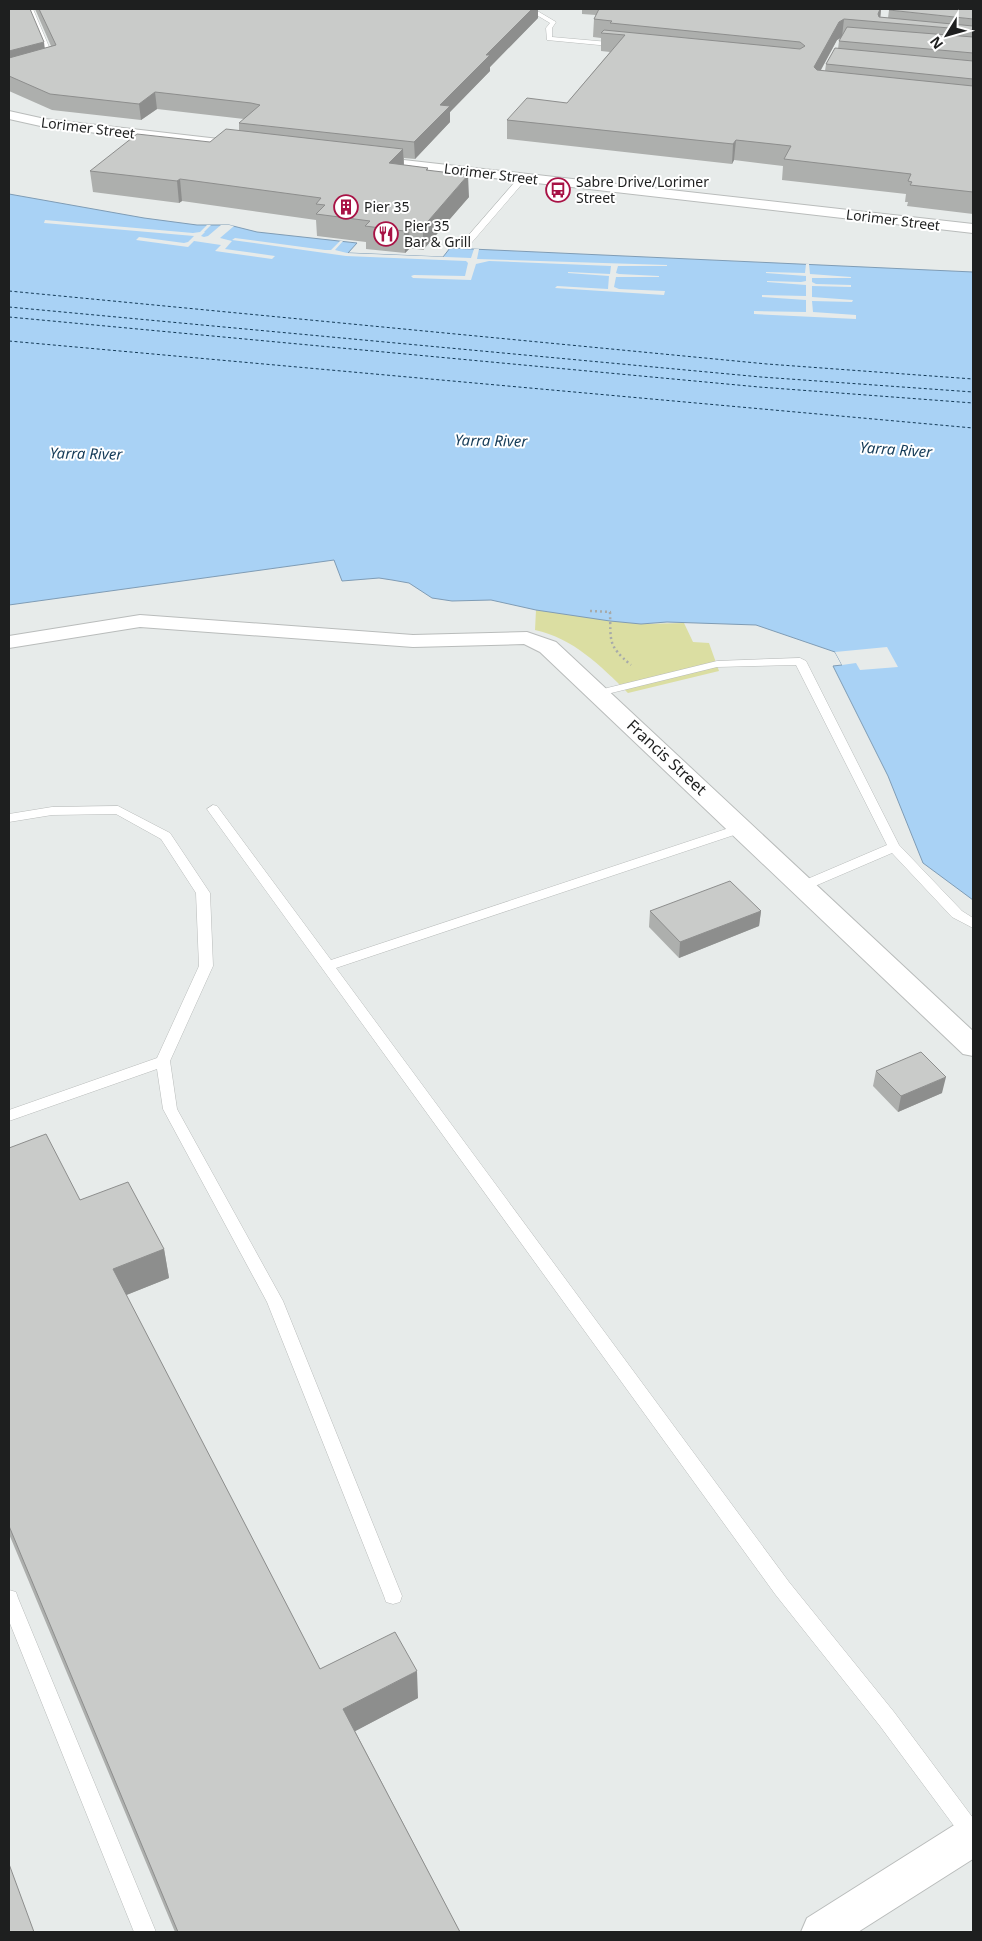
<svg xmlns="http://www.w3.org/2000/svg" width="982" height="1941" font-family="'Noto Sans',sans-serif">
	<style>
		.green { fill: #dbdea2 }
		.water { fill: #a9d2f5; stroke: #7f9cb5 }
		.pier { fill: #e7ebea }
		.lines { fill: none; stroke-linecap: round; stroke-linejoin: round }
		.ferry { stroke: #133a57; stroke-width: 1; stroke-dasharray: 3 2.5; stroke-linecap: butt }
		.service-casing { stroke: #b9bcbb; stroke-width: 1 }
		.minor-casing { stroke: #b9bcbb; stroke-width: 2 }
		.path { stroke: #a7aaaa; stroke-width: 2.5; stroke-dasharray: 2 3; stroke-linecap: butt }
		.service { fill: #fff; fill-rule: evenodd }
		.minor { fill: #fff; fill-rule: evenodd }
		.wall { fill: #adafad; fill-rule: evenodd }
		.shaded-wall { fill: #8d8e8d }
		.building { fill: #c9cbc9; stroke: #8d8e8d }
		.labels { text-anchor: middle; stroke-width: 4; stroke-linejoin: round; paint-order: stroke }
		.far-street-label { font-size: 14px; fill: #1e1f1f; stroke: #fff }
		.far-poi-label { font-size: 14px; fill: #1e1f1f; stroke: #fff; text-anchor: start }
		.far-water-label { font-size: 15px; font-style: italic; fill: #133a57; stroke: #fff }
		.street-label { font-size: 16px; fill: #1e1f1f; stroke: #fff }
	</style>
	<rect width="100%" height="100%" fill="#e7ebea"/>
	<path class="green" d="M536,610l105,14 43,-1 9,19 16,1 10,28 -91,22c-27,-27 -55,-55 -93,-63z"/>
	<path class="water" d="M9,194l135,24 53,7h32l28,7 100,11 -9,10 95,4 7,-9 523,24v628l-50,-37 -35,-87 -55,-110 9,-1 -7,-13 -79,-27 -89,-3 -26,2 -31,-3 -74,-11 -45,-10 -39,1 -20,-3 -23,-15 -17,-3 -13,-2 -37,3 -8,-21 -325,45z"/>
	<path class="pier" d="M45,220l148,13 7,-1 7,-7h4l-7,7h1l-4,4 3,1 4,-1 13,-11h8l5,1 -14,12 12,3 -7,8 50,7 -3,3 -57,-8 6,-6 -27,-4 -6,6 -52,-7 3,-3 45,6 4,-1 6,-6 -150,-13z
		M235,238l90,12h6l9,-9h3l-8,9 12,3 124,5 3,-9h5l-2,10 190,6v1h-49l-2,7 3,1 40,2v1h-43l-2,10 5,2 46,2 -1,4 -109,-7 2,-2 51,3 1,-13 -41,-3v-1l42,2 1,-8 -122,-5 -13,3 -5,16 -58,-2 -2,-2 3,-1 51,1 3,-13 -2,-2 -120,-5 -114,-16z
		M806,264h3l1,10 41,3v1h-39v4l4,2 35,1v2l-39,-1v11l41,3 -1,2 -40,-1 1,11 43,3v4l-102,-5v-3l52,1v-12l-44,-3v-2l44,1v-11l-39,-3v-1l34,1 5,-1v-5l-40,-3v-1l39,1z
		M887,647l11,20 -38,3 -4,-7 -14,2 -7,-13z"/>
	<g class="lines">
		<path class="ferry" d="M9,291l758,73 206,15
			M9,307l752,70 212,15
			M9,317l750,70 214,16
			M9,341l964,87"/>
		<g class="service-casing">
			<path id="service" d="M27,9h6l22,52 -7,2 -3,-2 4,-2z
				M530,9h4l22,13 -4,6v9l68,6 3,2 -3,2 -73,-7 -1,-12 4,-5 -20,-12z
				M521,175l7,2 -61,71h-6v-4z
				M800,658l6,3 93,184 63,66 11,7v10l-21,-11 -60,-64 -84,36h-10l-2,-3 2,-3 89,-38 -91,-180 -79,2 -118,29 -6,-3 2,-2 122,-30z
				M213,805l4,1 114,154 407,-135h8l2,3 -2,3 -410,137 453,614 105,130 79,106v27l-7,-3 -86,-116 -105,-132 -566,-782 -2,-3z
				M118,806l52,27 40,60 3,73 -43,95 7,48 106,192 119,295 -2,6 -7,2 -7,-2 -2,-6 -117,-294 -104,-193 -6,-40 -148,52v-11l148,-52 42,-92 -3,-73 -35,-54 -45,-25 -64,1 -43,7v-8l43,-7z
				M9,1590l7,2 2,6 138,334h-22l-125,-311z"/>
		</g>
		<g class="minor-casing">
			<path id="minor" d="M9,111l36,8 200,23 7,4 -7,4 -200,-23 -36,-8z
				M368,156l605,68v9l-610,-70 -2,-3 2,-3z
				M140,615l273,20 114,-3 29,10 417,389v25l-10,-2 -423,-402 -16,-8 -111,3 -273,-20 -131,21v-12z
				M973,1816v43l-115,73h-57l6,-14 152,-96z"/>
		</g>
		<path class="path" d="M590,611l20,1c1,29 -3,33 21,53"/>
		<use href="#service" class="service"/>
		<use href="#minor" class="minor"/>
	</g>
	<path class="wall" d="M9,9l36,39 6,-2 -16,-37h503v9l-48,49v4l-40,41v10l-35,37 -11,-1v7l24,3v3l41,26 -46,53 -13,-2 -5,5 -39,-4v-7l-49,-6 -1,-16 -134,-19 -3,2 -86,-11 -3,-21 120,-29 29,-12v-7l5,-4 -87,-10 -16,11 -89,-10 -43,-19z
		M582,9h299l-1,8 8,1 1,-8 84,9v195l-66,-8 1,-4h-3l1,-8 -124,-14 1,-14 -49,-6 -2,4 -225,-25v-19l60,-17 43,-51 -9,-1v-13l-8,-1 1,-18 2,-4 -14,-1zM841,38l-2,3 -1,8 -12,15 -1,7 -4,-1 16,-30z
		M650,911h111l-2,15 -80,32 -30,-31z
		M876,1071l66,22 -44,19 -25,-26z
		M9,1148l71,52 84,49 5,29 -43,17 194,374 98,29 -63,33 105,201h-285l-166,-398z"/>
	<path class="shaded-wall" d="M532,9h6v9l-48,49v4l-40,41v10l-35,37 -1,-17 26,-37 46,-50z
		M880,9h1l-1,13 -2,-8z
		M844,19l-2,18 -5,3 -25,46 2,-19 25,-45z
		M44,42l2,16 -37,9v-16z
		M155,92l2,17 -16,11 -2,-16z
		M736,140l-2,20 -2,4 1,-20z
		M403,149l1,21 -15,-7z
		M468,175l1,22 -46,53v-23z
		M180,179l2,22 -3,2 -2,-22z
		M409,225l1,23 -5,5 -1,-22z
		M761,911l-2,15 -80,32 1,-16z
		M946,1077l-4,16 -44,19 3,-16z
		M164,1249l5,29 -50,20 -6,-29z
		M417,1671l1,27 -72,38 -3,-27z"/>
	<path class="building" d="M9,9h21l14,33 -35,9z
		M39,9h493l-46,46h4l-50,50 10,1 -36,36 -175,-19 21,-18 -9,-2 -96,-11 -16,12 -89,-10 -41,-18v-18l47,-13z
		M599,9h281l-2,5 1,3 94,9v4l-129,-11 -5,3 -25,45 3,3 156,16v106l-63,-7 2,-3 -4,-1 3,-7 -127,-15 7,-13 -55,-6 -3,4 -226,-24 20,-22 40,5 58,-68 -24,-2 3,-3 196,19 5,-3 -5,-4 -190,-19 2,-2 -18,-2z
		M890,9h83v10l-84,-9z
		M847,27l126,10v16l-134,-12z
		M835,48l138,13v18l-147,-15z
		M226,129l177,20 -14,14 39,5 -2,2 42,5 -45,52 -14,-2 -5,6 -39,-5 5,-5 -54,-7 9,-9 -9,-1 5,-6 -141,-19 -3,2 -87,-10 47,-37 73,8z
		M730,881l31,30 -81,31 -30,-31z
		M921,1052l25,25 -45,19 -25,-25z
		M46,1134l34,66 48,-18 36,67 -51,20 207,400 75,-37 22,39 -74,38 117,223h-282l-169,-406v-378z
		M9,1864l25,68h-25z"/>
	<defs>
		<g id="bus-ring" transform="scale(1.25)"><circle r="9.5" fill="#fff" stroke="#a81245" stroke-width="1.5"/><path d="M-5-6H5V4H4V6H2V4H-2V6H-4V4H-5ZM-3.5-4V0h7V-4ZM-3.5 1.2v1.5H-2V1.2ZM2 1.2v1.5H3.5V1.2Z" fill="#a81245"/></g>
		<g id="building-ring" transform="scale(1.25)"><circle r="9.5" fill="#fff" stroke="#a81245" stroke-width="1.5"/><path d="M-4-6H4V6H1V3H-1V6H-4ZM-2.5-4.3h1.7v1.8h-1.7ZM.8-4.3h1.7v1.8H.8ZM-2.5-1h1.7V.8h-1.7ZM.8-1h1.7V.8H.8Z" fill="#a81245"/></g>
		<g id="restaurant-ring" transform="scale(1.25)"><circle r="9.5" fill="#fff" stroke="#a81245" stroke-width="1.5"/><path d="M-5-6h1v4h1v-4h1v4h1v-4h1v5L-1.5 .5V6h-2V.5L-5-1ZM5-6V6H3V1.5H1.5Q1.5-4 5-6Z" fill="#a81245"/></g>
	</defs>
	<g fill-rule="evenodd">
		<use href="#bus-ring" x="558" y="190"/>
		<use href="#building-ring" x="346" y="207"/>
		<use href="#restaurant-ring" x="386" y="234"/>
	</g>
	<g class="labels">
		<g class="far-street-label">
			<text transform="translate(88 128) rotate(7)" y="5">Lorimer Street</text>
			<text transform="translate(491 174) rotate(7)" y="5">Lorimer Street</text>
			<text transform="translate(893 220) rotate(7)" y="5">Lorimer Street</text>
		</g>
		<g class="far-poi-label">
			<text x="576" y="187">Sabre Drive/Lorimer<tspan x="576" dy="16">Street</tspan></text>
			<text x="364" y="212">Pier 35</text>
			<text x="404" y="231">Pier 35<tspan x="404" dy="16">Bar &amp; Grill</tspan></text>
		</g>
		<g class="far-water-label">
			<text transform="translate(491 441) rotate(1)" y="5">Yarra River</text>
			<text transform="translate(896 450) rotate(4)" y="5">Yarra River</text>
			<text transform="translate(86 454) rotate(1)" y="5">Yarra River</text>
		</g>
		<g class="street-label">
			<text transform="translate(667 757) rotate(43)" y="6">Francis Street</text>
		</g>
	</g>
	<rect width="982" height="1941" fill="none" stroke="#1e1f1f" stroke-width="20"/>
	<g transform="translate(947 35) rotate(233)" stroke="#ffffff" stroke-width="4" paint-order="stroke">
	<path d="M0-4L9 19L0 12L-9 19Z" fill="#1e1f1f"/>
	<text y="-8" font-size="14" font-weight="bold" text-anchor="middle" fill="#1e1f1f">N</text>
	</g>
</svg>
